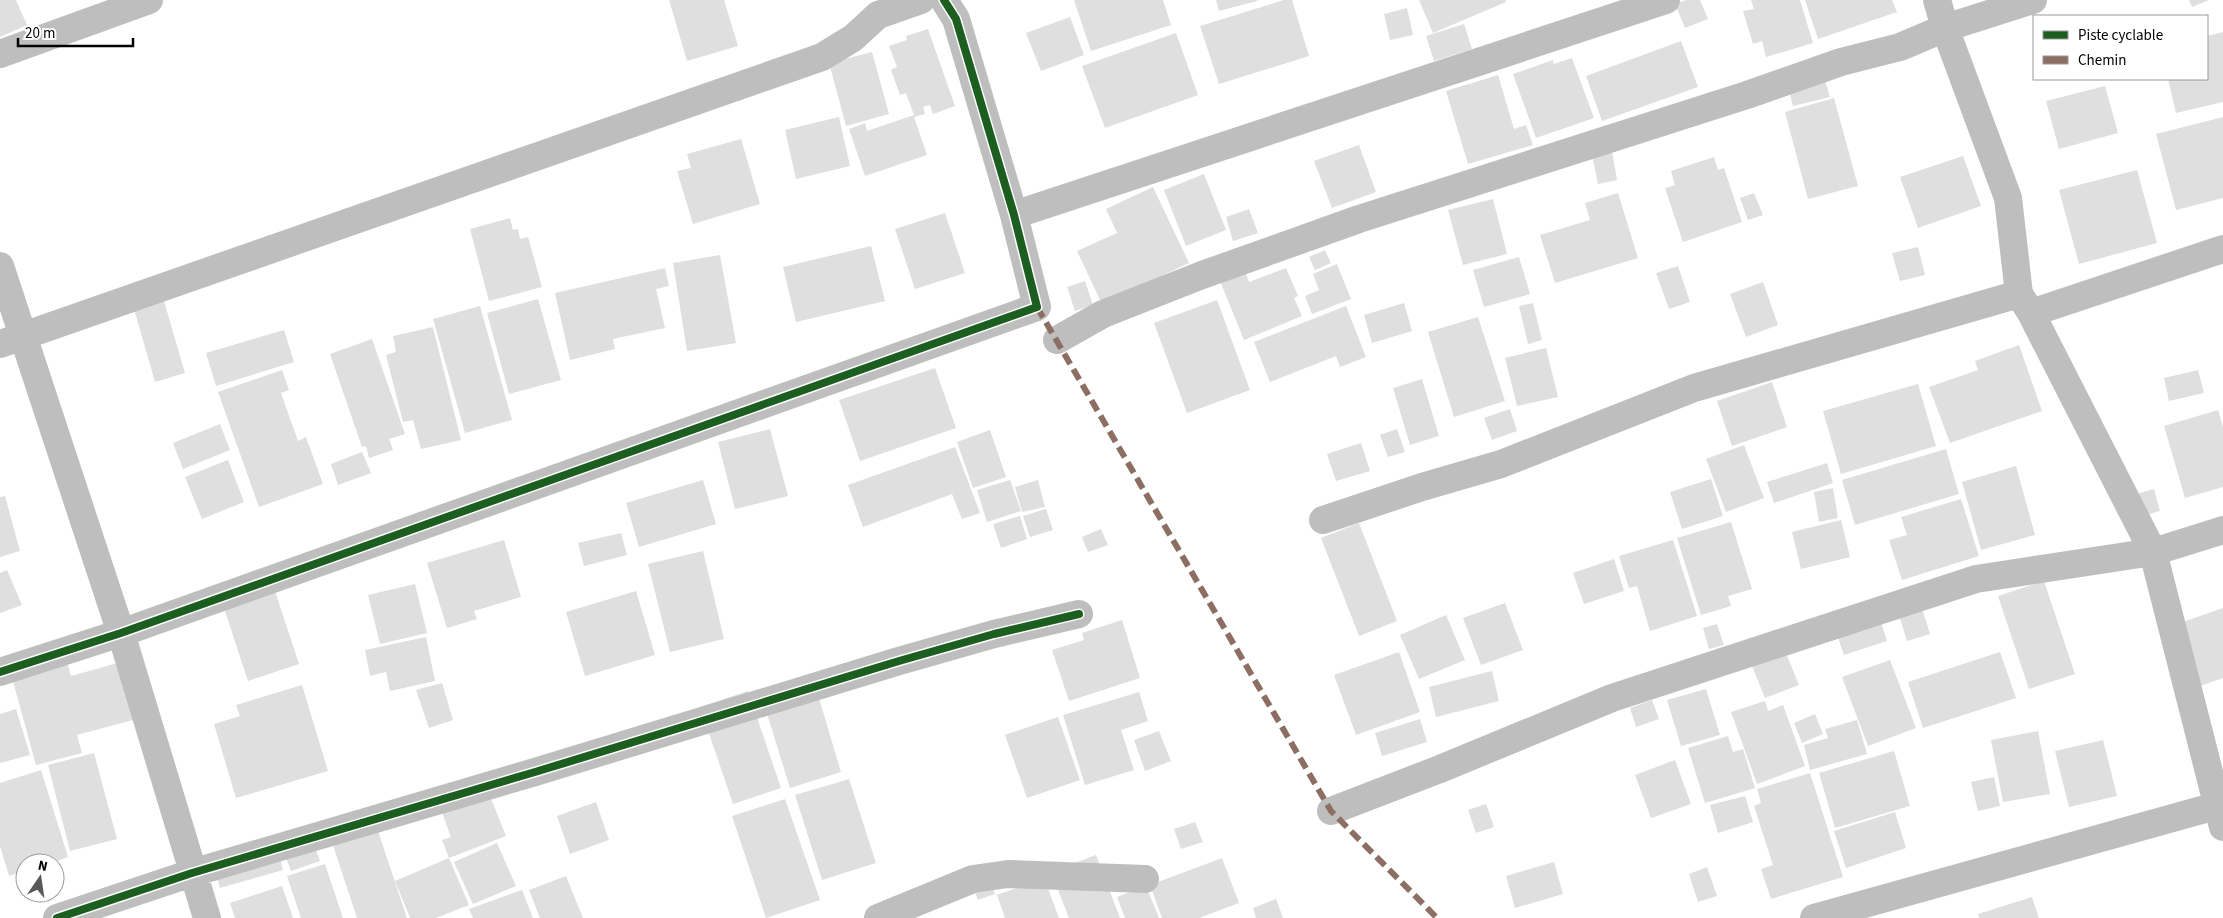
<svg xmlns="http://www.w3.org/2000/svg" width="2223" height="918" font-family="'Source Sans 3',sans-serif">
	<style>
		.building { fill: #dfdfdf }
		.lines { fill: none; stroke-linecap: round; stroke-linejoin: round }
		.minor { stroke: #bebebe; stroke-width: 28 }
		.quiet { stroke: #8d6e63; stroke-width: 6; stroke-dasharray: 12 6; stroke-linecap: butt }
		.cycleway-casing { stroke: #fff; stroke-width: 11 }
		.cycleway { stroke: #1b5e20; stroke-width: 8 }
	</style>
	<rect width="100%" height="100%" fill="#fff"/>
	<path class="building" d="M0,0h16l11,25 -27,12z
		M669,0h55l14,46 -51,15z
		M1074,0h89l8,25 -80,26z
		M1216,0h41v1l-38,10z
		M1284,0h8l17,56 -90,28 -19,-58z
		M1419,0h86l1,2 -73,31z
		M1686,0h14l8,19 -23,9 -10,-24z
		M1751,0h49l13,43 -47,14 -4,-16 -9,3 -10,-33 11,-2z
		M1805,0h87l5,12 -79,27z
		M2189,0h20l-17,7z
		M1407,8l6,27 -23,5 -6,-26z
		M1070,17l14,38 -43,16 -15,-38z
		M1464,24l8,25 -38,12 -8,-25z
		M928,29l27,77 -22,8 -3,-9 -7,2 2,7 -11,3 13,38 -62,21 -16,-47 16,-6 2,8 47,-16 -8,-22 -6,2 -9,-25 6,-3 -8,-21 18,-6 -1,-4z
		M2223,32v70l-47,11 -8,-34h39v-43z
		M1176,33l22,62 -93,33 -23,-62z
		M1681,41l17,46 -96,34 -16,-45z
		M872,52l17,62 -43,12 -17,-63z
		M1572,58l22,60 -58,20 -23,-64 40,-14 1,4z
		M1498,75l16,54 12,-4 7,20 -65,19 -22,-73z
		M1824,77l6,20 -37,9 -5,-19z
		M2105,86l13,47 -59,16 -13,-48z
		M1834,98l24,88 -50,13 -23,-87z
		M839,117l11,49 -54,13 -11,-49z
		M2223,117v81l-47,12 -20,-76z
		M741,139l19,65 -67,20 -16,-53 14,-3 -4,-14z
		M1359,145l17,47 -44,16 -18,-47z
		M1612,151l5,29 -19,4 -6,-29z
		M1963,156l18,50 -63,22 -18,-51z
		M1714,157l4,13 6,-2 18,54 -59,20 -18,-54 10,-3 -4,-14z
		M2137,170l20,73 -78,21 -20,-74z
		M1204,174l22,56 -40,16 -22,-56z
		M1153,187l36,76 -87,41 -25,-53 40,-18 -11,-24z
		M1618,193l20,65 -83,25 -15,-48 50,-15 -5,-17z
		M1754,193l9,22 -15,5 -8,-22z
		M1493,199l14,55 -44,11 -15,-55z
		M1249,209l9,24 -25,8 -7,-24z
		M945,213l20,60 -50,16 -20,-60z
		M510,218l3,12 5,-1 2,10 8,-2 14,50 -53,14 -19,-72z
		M871,246l14,55 -89,21 -13,-55z
		M1918,247l7,28 -25,6 -8,-28z
		M1325,250l6,13 -16,7 -6,-13z
		M720,255l16,88 -49,8 -14,-88z
		M1519,257l11,37 -46,13 -11,-37z
		M1337,264l14,35 -39,15 -7,-18 14,-6 -6,-16z
		M1678,266l12,36 -21,7 -13,-36z
		M665,268l4,18 -13,3 9,39 -52,11 2,10 -45,11 -15,-67z
		M1286,268l12,28 -4,2 8,18 -58,24 -24,-59 25,-10 4,11z
		M1085,281l8,24 -18,6 -8,-24z
		M1763,282l15,43 -32,12 -16,-43z
		M538,299l23,81 -52,14 -22,-81z
		M1217,300l33,90 -63,23 -33,-90z
		M164,301l21,72 -30,9 -21,-73z
		M1404,303l8,28 -40,12 -8,-28z
		M1533,303l9,37 -14,4 -9,-38z
		M480,306l32,114 -47,13 -32,-114z
		M1346,306l20,51 -26,10 -4,-11 -66,26 -16,-40z
		M1478,317l27,84 -51,16 -26,-85z
		M433,327l28,113 -40,9 -8,-29 -10,2 -17,-67 10,-3 -3,-16z
		M284,330l10,32 -78,24 -10,-33z
		M372,339l33,95 -16,5 4,11 -24,8 -3,-12 -4,1 -32,-93z
		M2019,345l23,66 -92,32 -21,-56 49,-17 -3,-9z
		M1546,348l12,49 -41,9 -12,-48z
		M935,368l21,60 -96,33 -21,-61z
		M282,370l7,20 -8,3 17,48 8,-4 17,47 -64,23 -41,-115z
		M2198,370l6,23 -35,8 -5,-23z
		M1422,379l17,57 -29,9 -17,-57z
		M1772,382l15,45 -55,19 -15,-45z
		M1918,384l18,62 -95,28 -18,-63z
		M1510,409l7,22 -25,9 -8,-22z
		M2218,410l5,17v60l-38,11 -21,-72z
		M220,424l10,26 -47,19 -10,-26z
		M770,429l18,67 -53,13 -17,-67z
		M1397,429l8,23 -17,5 -8,-22z
		M990,430l16,47 -33,11 -16,-46z
		M1361,443l9,28 -34,10 -9,-27z
		M1744,445l20,53 -38,14 -20,-53z
		M955,447l25,66 -18,6 -10,-25 -89,33 -15,-42z
		M1946,449l13,45 -104,31 -13,-45z
		M362,452l9,21 -33,12 -7,-21z
		M228,460l16,42 -42,17 -17,-42z
		M1827,463l6,20 -59,20 -7,-21z
		M2016,466l19,69 -54,15 -19,-68z
		M1711,479l12,37 -41,13 -12,-37z
		M703,480l13,44 -77,23 -13,-44z
		M1010,480l11,31 -34,11 -10,-32z
		M1038,480l7,27 -23,5 -7,-25z
		M1833,488l5,30 -19,4 -5,-30z
		M2154,489l6,22 -18,5 -6,-22z
		M5,496l15,55 -20,6v-60z
		M1961,499l18,57 -77,24 -13,-40 18,-5 -6,-18z
		M1046,509l7,21 -23,7 -7,-21z
		M1020,516l7,23 -26,9 -8,-24z
		M1841,520l9,37 -49,12 -9,-37z
		M1731,522l21,67 -24,7 3,10 -30,9 -24,-77z
		M1359,523l38,98 -38,15 -38,-98z
		M1101,529l7,16 -20,7 -6,-15z
		M621,533l6,22 -43,11 -6,-23z
		M504,540l17,57 -47,14 3,8 -30,9 -20,-65z
		M1673,540l24,76 -47,15 -13,-45 -8,2 -10,-32z
		M703,551l21,88 -54,13 -22,-88z
		M1614,559l10,32 -40,13 -11,-31z
		M7,570l15,35 -22,8v-40z
		M270,576l29,88 -51,17 -29,-88z
		M2044,581l31,93 -46,15 -31,-93z
		M415,584l12,49 -47,11 -12,-49z
		M636,591l19,64 -70,21 -19,-64z
		M1920,602l10,32 -23,7 -10,-32z
		M1505,603l18,47 -42,15 -18,-47z
		M2223,608v70l-23,8 -20,-63z
		M1446,615l19,45 -46,19 -19,-44z
		M1879,616l8,25 -43,14 -9,-26z
		M1122,620l18,58 -71,23 -17,-51 32,-10 -2,-7z
		M1717,624l7,21 -15,4 -6,-21z
		M426,637l9,44 -45,10 -4,-19 -16,4 -5,-26z
		M63,648l8,28 57,-16 16,57 -67,18 5,18 -46,12 -28,-102z
		M1399,652l21,60 -64,23 -22,-60z
		M2000,652l16,46 -93,30 -15,-46z
		M1786,653l13,32 -34,13 -13,-32z
		M1890,660l26,68 -48,18 -26,-69z
		M1492,671l7,30 -63,16 -7,-30z
		M442,683l11,37 -24,8 -13,-38z
		M302,685l26,86 -92,27 -22,-74 26,-8 -4,-11z
		M816,688l25,84 -51,16 -26,-84z
		M1706,689l14,46 -39,11 -14,-46z
		M748,691l33,97 -48,16 -33,-97z
		M1139,692l9,29 -27,9 13,40 -49,15 -22,-70z
		M1652,700l7,19 -23,8 -6,-19z
		M1765,701l3,10 15,-6 22,61 -48,18 -26,-72z
		M16,709l14,46 -30,8v-49z
		M1815,714l8,20 -21,9 -8,-20z
		M1058,717l22,63 -53,18 -22,-63z
		M1420,719l7,23 -45,14 -7,-23z
		M1857,720l10,34 -57,16 -6,-25 24,-7 -3,-9z
		M1159,731l12,30 -26,10 -11,-31z
		M2038,731l12,63 -47,8 -12,-62z
		M1728,736l5,16 10,-3 12,39 -50,15 -17,-55z
		M2103,740l14,56 -48,11 -14,-56z
		M1894,751l16,55 -75,22 -16,-55z
		M94,753l23,86 -47,12 -22,-86z
		M1675,760l16,44 -40,14 -16,-43z
		M41,770l27,87 -17,6h-26v8l-16,5 -9,-30v-63z
		M1810,773l33,104 -72,22 -10,-30 12,-4 -19,-59 7,-3 -4,-14z
		M1994,777l6,29 -22,5 -7,-29z
		M849,779l27,84 -54,17 -27,-85z
		M486,786l20,50 -57,22 -7,-18 9,-3 -12,-33z
		M1745,796l8,26 -35,11 -8,-28z
		M785,799l35,101 -54,18 -34,-102z
		M596,802l13,38 -39,14 -13,-38z
		M1486,804l8,23 -18,6 -8,-23z
		M1895,812l11,36 -60,20 -12,-37z
		M373,816l34,102h-50l-25,-76z
		M1195,822l8,20 -22,7 -7,-20z
		M309,830l11,31 -29,10 -12,-31z
		M276,843l7,27 -63,18 -8,-27z
		M497,843l19,43 -43,18 -19,-42z
		M1096,855l24,63h-51l-18,-46z
		M449,858l20,47 -33,13h-26l-15,-37z
		M1222,858l17,45 -40,15h-37l-12,-33z
		M1554,862l9,32 -48,14 -9,-32z
		M325,864l18,54h-42l-14,-42z
		M1707,867l10,29 -19,6 -9,-28z
		M988,874l7,20 -17,6 -8,-20z
		M566,876l17,42h-43l-11,-28z
		M1044,878l15,40h-54l-8,-23z
		M282,886l11,32h-58l-5,-15z
		M1146,886l13,32h-34l-8,-21z
		M522,890l11,28h-60l-4,-9z
		M2032,897l7,21h-60l-1,-4z
		M1276,899l7,19h-27l-3,-10z"/>
	<g class="lines">
		<path class="minor" d="M1937,0l8,28 63,170 11,96 12,19 122,239 70,275
			M0,54l149,-54
			M1014,215l652,-215
			M0,266l121,367 86,285
			M2031,313l192,-64
			M1057,340l46,-26 99,-39 157,-56 388,-124 94,-33 59,-15 45,-19 88,-28
			M0,344l822,-287 31,-19 25,-23 43,-15
			M1323,520l99,-33 79,-23 193,-76 325,-94
			M0,672l121,-39 916,-326 -23,-92 -58,-196 -12,-19
			M1331,811l109,-42 172,-71 364,-119 177,-27 70,-22
			M57,918l135,-45 343,-101 364,-111 95,-27 85,-20
			M878,918l95,-39 35,-5 137,5
			M1814,918l409,-114"/>
		<path class="quiet" d="M1037,307l294,504 106,107"/>
		<g class="cycleway-casing">
			<path id="cycleway" d="M0,672l121,-39 916,-326 -23,-92 -58,-196 -12,-19
				M57,918l135,-45 343,-101 364,-111 95,-27 85,-20"/>
		</g>
		<use href="#cycleway" class="cycleway"/>
	</g>
	<rect x="2033" y="15" width="175" height="65" fill="#ffffff" stroke="#999999"/>
	<rect x="2043" y="31" width="25" height="8" fill="#1b5e20" stroke="#999999"/>
	<text x="2078" y="40" font-size="15" fill="#000000">Piste cyclable</text>
	<rect x="2043" y="56" width="25" height="8" fill="#8d6e63" stroke="#999999"/>
	<text x="2078" y="65" font-size="15" fill="#000000">Chemin</text>
	<g transform="translate(40 878) rotate(13)"><circle r="24" fill="#ffffff" stroke="#999999"/>
	<path d="M0-4L9 19L0 12L-9 19Z" fill="#595959"/>
	<text y="-8" font-size="14" font-weight="bold" text-anchor="middle" fill="#000000">N</text>
	</g>
	<path d="M18 38v8h115v-8" fill="none" stroke="#000000" stroke-width="2.5"/>
	<text x="25" y="38" font-size="15" fill="#000000" stroke="#ffffff" stroke-width="4" paint-order="stroke">20 m</text>
</svg>
